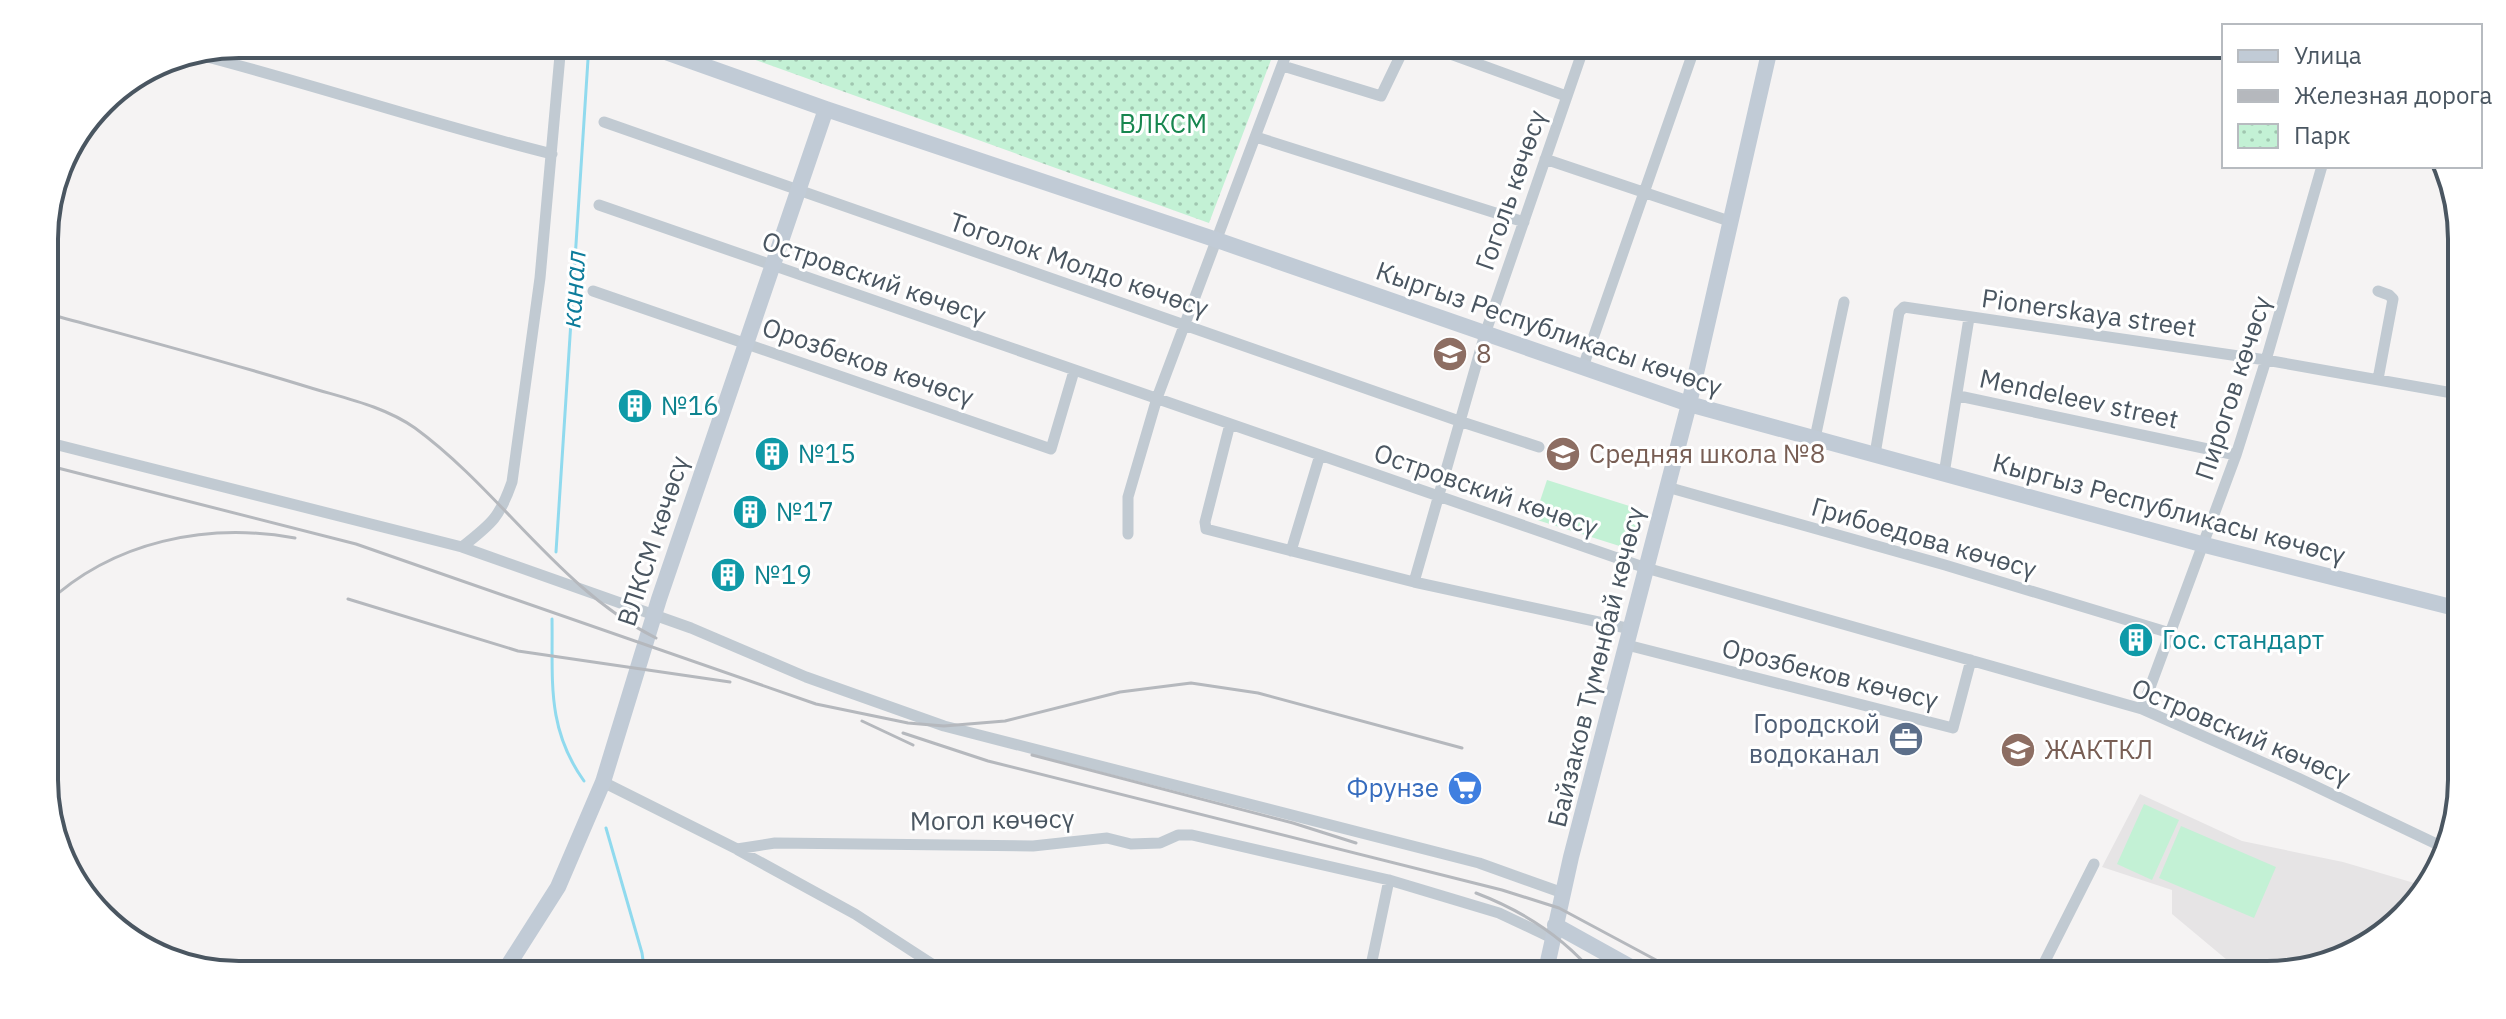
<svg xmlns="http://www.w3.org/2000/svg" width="2506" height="1019" font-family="'IBM Plex Sans',sans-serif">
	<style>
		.education { fill: #e6e4e5 }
		.park { fill: url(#park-dots) }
		.pitch { fill: #c3f1d5 }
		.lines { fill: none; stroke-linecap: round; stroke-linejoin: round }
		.stream { stroke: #90daee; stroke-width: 3 }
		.street { stroke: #c1cad2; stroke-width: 11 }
		.secondary { stroke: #c1cbd6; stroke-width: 16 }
		.rail { stroke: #b5b8bd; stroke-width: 3 }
		.labels { text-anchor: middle; stroke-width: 6; stroke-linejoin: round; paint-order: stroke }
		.park-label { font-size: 26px; fill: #17864f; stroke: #fff }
		.street-label { font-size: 26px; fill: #4a5661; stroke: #fff }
		.education-label { font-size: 26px; fill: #785e54; stroke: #fff; text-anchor: start }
		.culture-label { font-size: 26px; fill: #0d838f; stroke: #fff; text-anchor: start }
		.service-label { font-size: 26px; fill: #4e5e75; stroke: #fff; text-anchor: end }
		.shop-label { font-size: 26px; fill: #366cbe; stroke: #fff; text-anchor: end }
		.water-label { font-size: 28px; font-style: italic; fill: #0c7c9b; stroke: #fff }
		.rim { fill: none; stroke: #4a5661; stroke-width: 4 }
	</style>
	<defs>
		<pattern id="park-dots" width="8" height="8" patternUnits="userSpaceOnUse" patternTransform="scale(2)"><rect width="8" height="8" fill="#c3f1d5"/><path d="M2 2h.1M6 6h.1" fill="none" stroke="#a0c6b0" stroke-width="1.8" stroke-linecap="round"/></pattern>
	</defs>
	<rect width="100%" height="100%" fill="#f5f3f3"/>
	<path class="education" d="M2140,794l102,47 101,21 78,23 -36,50 -105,40h-35l-73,-61v-24l-70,-23z"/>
	<path class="park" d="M711,44h566l-68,179z"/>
	<path class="pitch" d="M1547,480l95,30 -13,39 -95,-30z
		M2144,804l35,16 -27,60 -35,-16z
		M2181,826l95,41 -22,51 -95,-40z"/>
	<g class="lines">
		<path class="stream" d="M556,552l33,-508
			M552,619c1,61 -6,109 32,162
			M606,828l36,125 3,22"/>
		<path class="street" d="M1423,44l143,52
			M192,53c121,31 239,71 360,101
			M1283,66l98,30 25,-52
			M604,122l855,299 80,26
			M1256,137l268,85
			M1545,159l187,63
			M599,205l1047,363 496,141 156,69 149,71
			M593,291l458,158 23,-78
			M2378,291l11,4 4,4 -15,80
			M1583,367l113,-323
			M1959,396l277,59
			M1230,424l-25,98 1,7 208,53 217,47
			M1815,438l29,-136
			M46,442l416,105c29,-23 37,-28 50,-65l28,-204 21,-234
			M1875,454l24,-142 5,-5 362,53 192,34
			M1944,474l25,-156
			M1667,487l278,78 225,68
			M1128,534v-37l29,-99 133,-354
			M462,547l229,81 115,49 138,49 535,137 84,30
			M1291,551l29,-96
			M1414,582l71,-248 100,-290
			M1627,645l326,83 18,-68
			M2142,709l94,-254 30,-95 56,-194
			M603,782l134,67 38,-6 258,3 74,-8 24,6 29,-1 18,-8h14l197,45 110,33 53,25
			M738,850l117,64 94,61
			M1369,975l20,-95
			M2038,975l56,-111"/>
		<path class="secondary" d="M643,44l183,65 391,131 472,164 516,141 250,63
			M1555,925l90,50
			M502,975l56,-88 45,-105 56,-183 167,-490
			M1545,975l26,-118 118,-453 82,-360"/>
		<path class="rail" d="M45,313c88,24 176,47 263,74 36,11 76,19 107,41 86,63 144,161 241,210
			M46,465l310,79 460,160 92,19 36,3 61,-5 115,-29 71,-9 67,10 204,55
			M348,599l170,52 212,31
			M46,604c67,-63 161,-82 249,-66
			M862,721l51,24
			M903,733l85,28 514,129 57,18 125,67
			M1032,755l261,68 63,20
			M1476,893c47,18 87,43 119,82"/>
	</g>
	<defs>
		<g id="school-disc" transform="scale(1.8)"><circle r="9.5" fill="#8d6e63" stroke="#fff"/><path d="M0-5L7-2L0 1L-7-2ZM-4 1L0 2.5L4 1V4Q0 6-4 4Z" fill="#fff"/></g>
		<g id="building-disc" transform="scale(1.8)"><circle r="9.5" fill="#0f9aa8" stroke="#fff"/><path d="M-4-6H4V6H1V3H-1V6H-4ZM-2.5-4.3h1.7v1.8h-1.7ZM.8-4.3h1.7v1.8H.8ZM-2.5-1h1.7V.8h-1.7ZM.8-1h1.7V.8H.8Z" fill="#fff"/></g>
		<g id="office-disc" transform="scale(1.8)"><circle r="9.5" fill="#5c6f8a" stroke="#fff"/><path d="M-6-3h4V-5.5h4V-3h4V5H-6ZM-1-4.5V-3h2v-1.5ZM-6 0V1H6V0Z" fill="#fff"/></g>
		<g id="university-disc" transform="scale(1.8)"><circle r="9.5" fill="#8d6e63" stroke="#fff"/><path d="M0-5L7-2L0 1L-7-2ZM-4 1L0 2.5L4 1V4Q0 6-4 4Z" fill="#fff"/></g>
		<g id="supermarket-disc" transform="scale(1.8)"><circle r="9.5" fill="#3f7fe0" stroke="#fff"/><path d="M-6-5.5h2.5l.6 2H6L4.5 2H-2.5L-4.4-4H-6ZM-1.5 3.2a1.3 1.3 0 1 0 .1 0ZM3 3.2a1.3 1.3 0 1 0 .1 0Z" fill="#fff"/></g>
	</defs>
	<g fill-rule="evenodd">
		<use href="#school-disc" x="1450" y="354"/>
		<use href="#building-disc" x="635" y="406"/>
		<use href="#building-disc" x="772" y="454"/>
		<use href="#school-disc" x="1563" y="454"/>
		<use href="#building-disc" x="750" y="512"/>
		<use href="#building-disc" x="728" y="575"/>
		<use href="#building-disc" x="2136" y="640"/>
		<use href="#office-disc" x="1906" y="739"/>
		<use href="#university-disc" x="2018" y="750"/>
		<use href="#supermarket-disc" x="1465" y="788"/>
	</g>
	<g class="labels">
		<g class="park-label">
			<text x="1163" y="133">ВЛКСМ</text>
		</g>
		<g class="street-label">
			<text transform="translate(1511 190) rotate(-71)" y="9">Гоголь көчөсү</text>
			<text transform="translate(1079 265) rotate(19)" y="9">Тоголок Молдо көчөсү</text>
			<text transform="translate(874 278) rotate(19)" y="9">Островский көчөсү</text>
			<text transform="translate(2089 313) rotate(8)" y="9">Pionerskaya street</text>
			<text transform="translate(1549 329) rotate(19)" y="9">Кыргыз Республикасы көчөсү</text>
			<text transform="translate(868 362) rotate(19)" y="9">Орозбеков көчөсү</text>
			<text transform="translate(2233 388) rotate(-72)" y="9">Пирогов көчөсү</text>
			<text transform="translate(2079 399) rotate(12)" y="9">Mendeleev street</text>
			<text transform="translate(1486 490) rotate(19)" y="9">Островский көчөсү</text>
			<text transform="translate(2169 509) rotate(15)" y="9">Кыргыз Республикасы көчөсү</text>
			<text transform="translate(1924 538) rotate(16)" y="9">Грибоедова көчөсү</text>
			<text transform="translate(653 541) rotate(-72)" y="9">ВЛКСМ көчөсү</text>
			<text transform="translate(1596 667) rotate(-76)" y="9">Байзаков Түмөнбай көчөсү</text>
			<text transform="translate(1830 674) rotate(14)" y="9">Орозбеков көчөсү</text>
			<text transform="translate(2241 732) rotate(23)" y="9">Островский көчөсү</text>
			<text transform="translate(992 820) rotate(-1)" y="9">Могол көчөсү</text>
		</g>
		<g class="education-label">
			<text x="1476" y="363">8</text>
			<text x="1589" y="463">Средняя школа №8</text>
			<text x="2044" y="759">ЖАКТКЛ</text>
		</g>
		<g class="culture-label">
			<text x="661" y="415">№16</text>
			<text x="798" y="463">№15</text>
			<text x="776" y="521">№17</text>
			<text x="754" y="584">№19</text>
			<text x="2162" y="649">Гос. стандарт</text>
		</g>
		<g class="service-label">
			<text x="1880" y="733">Городской<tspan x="1880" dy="30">водоканал</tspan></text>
		</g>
		<g class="shop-label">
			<text x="1439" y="797">Фрунзе</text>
		</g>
		<g class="water-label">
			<text transform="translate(573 289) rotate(-86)" y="10">канал</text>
		</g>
	</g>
	<path d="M0 0H2506V1019H0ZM239 58H2267A181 181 0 0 1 2448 239V780A181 181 0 0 1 2267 961H239A181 181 0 0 1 58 780V239A181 181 0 0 1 239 58Z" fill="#fff" fill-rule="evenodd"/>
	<path class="rim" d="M239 58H2267A181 181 0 0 1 2448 239V780A181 181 0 0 1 2267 961H239A181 181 0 0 1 58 780V239A181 181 0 0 1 239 58Z"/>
	<rect x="2222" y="24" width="260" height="144" fill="#ffffff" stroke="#b7bbc0" stroke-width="2"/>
	<rect x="2238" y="50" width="40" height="12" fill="#c1cbd6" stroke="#b7bbc0" stroke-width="2"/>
	<text x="2294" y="64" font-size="24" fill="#4a5661">Улица</text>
	<rect x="2238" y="90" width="40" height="12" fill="#b5b8bd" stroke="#b7bbc0" stroke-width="2"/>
	<text x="2294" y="104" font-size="24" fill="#4a5661">Железная дорога</text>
	<rect x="2238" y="124" width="40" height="24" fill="url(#park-dots)" stroke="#b7bbc0" stroke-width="2"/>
	<text x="2294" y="144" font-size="24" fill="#4a5661">Парк</text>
</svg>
